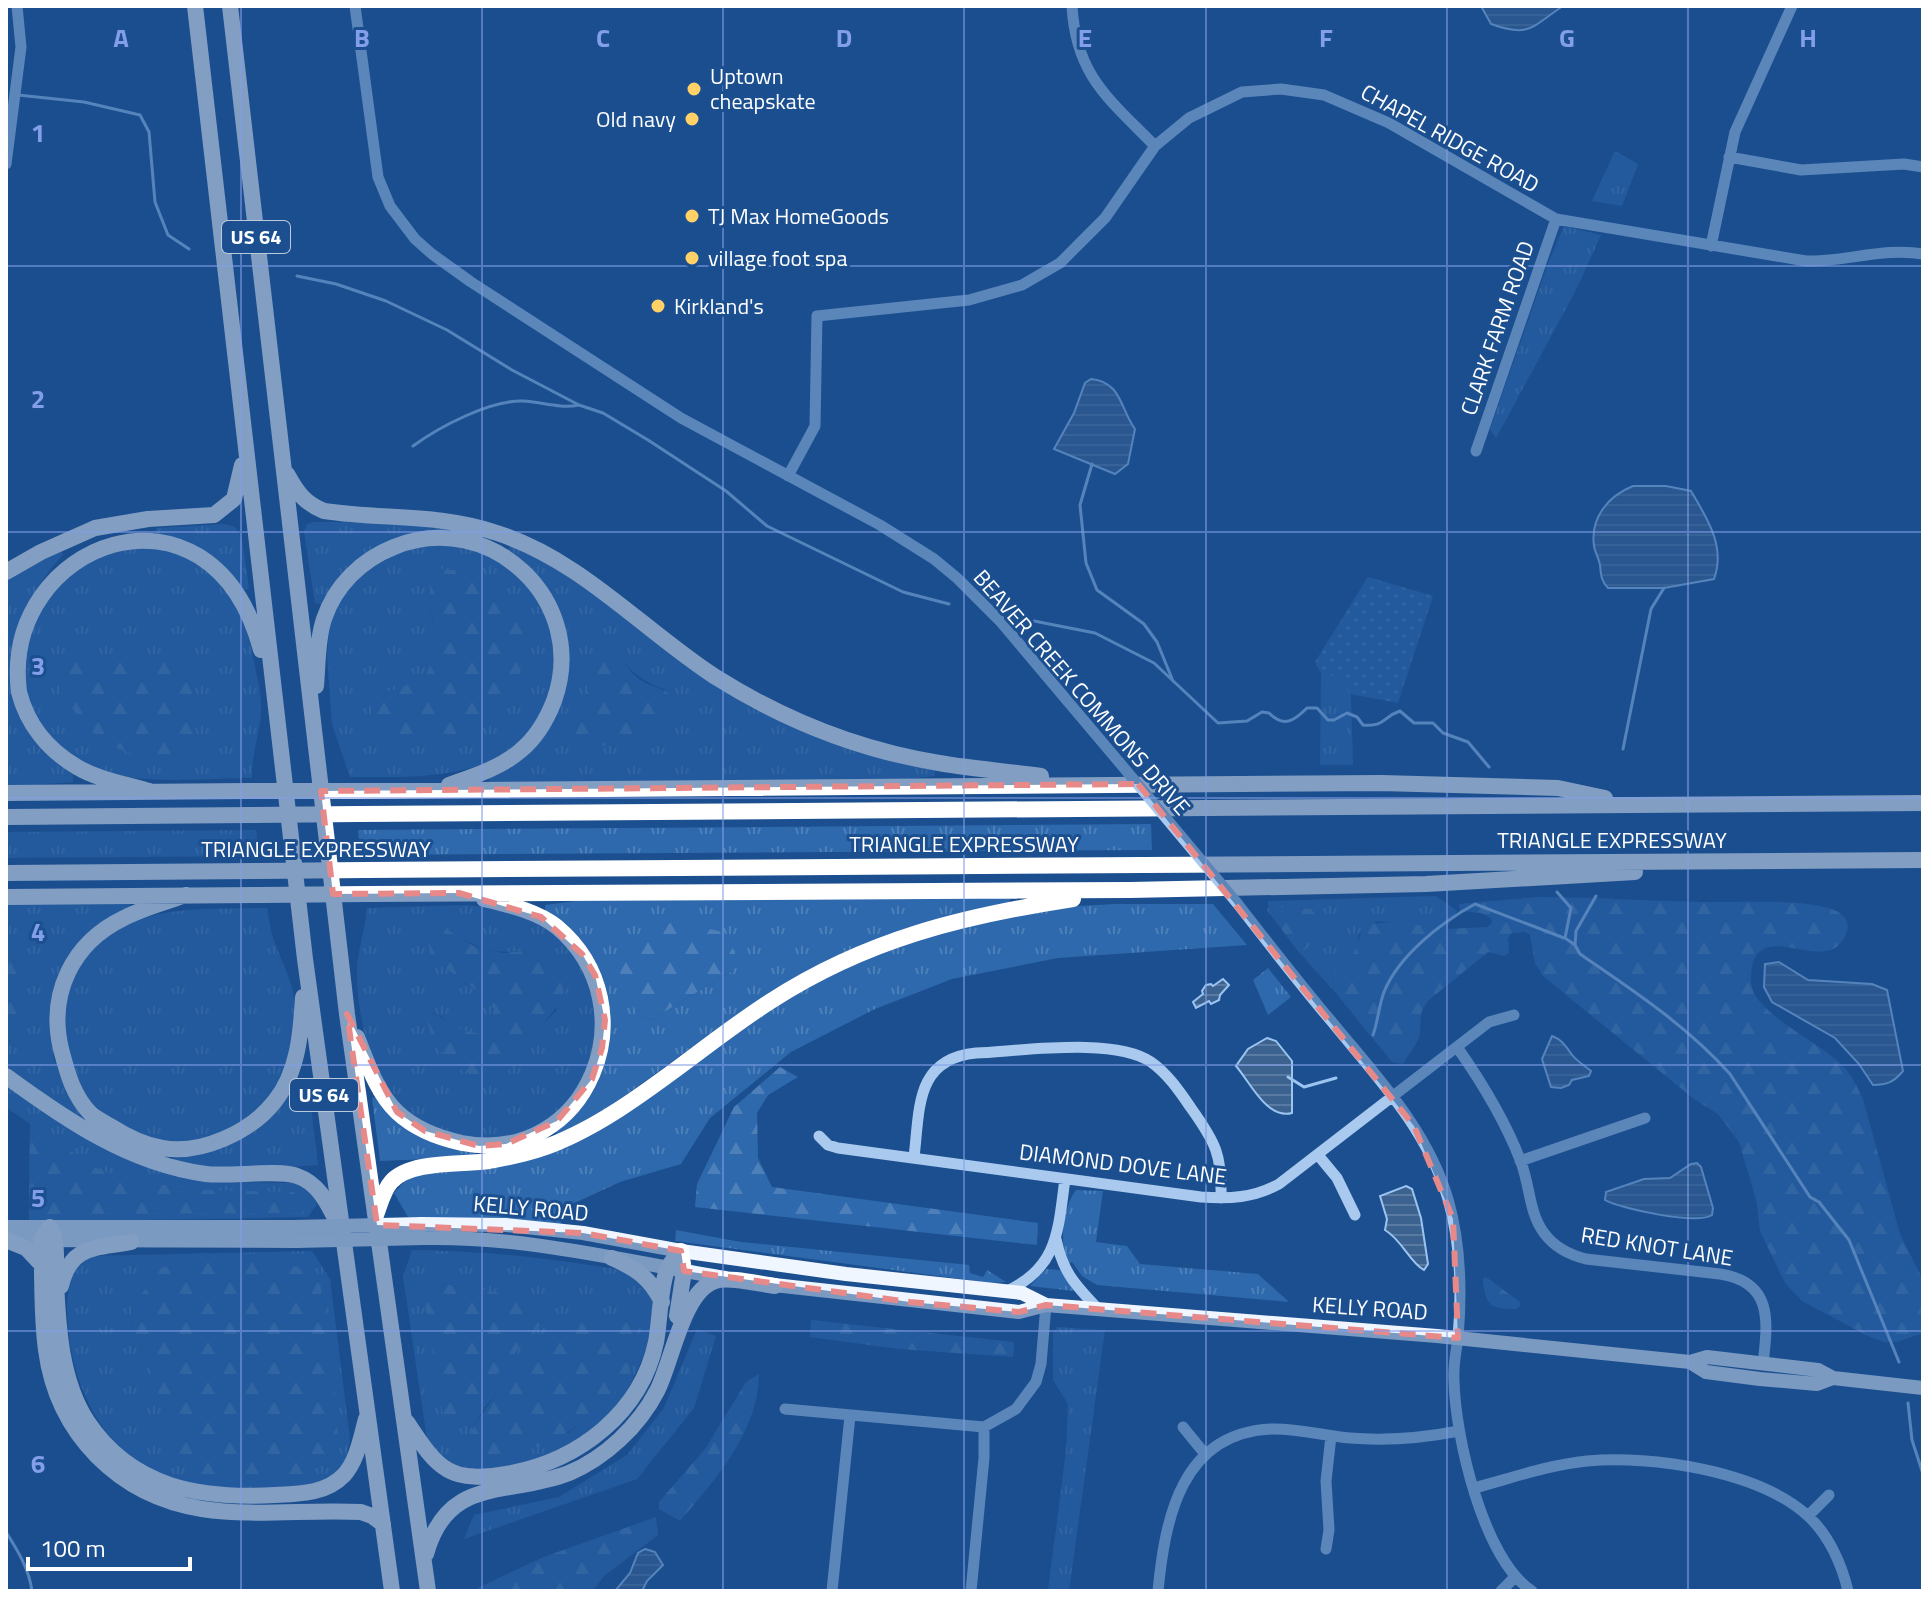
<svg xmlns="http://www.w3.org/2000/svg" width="1929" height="1597" font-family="'Titillium Web',sans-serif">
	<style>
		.grass { fill: url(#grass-tufts); fill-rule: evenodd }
		.forest { fill: url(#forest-firs) }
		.garden { fill: url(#garden-dots) }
		.water { fill: url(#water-rules); stroke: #9cc4f0; stroke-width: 2 }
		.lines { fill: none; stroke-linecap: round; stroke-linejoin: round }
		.stream { stroke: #9cc4f0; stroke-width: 3 }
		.minor { stroke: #a9c9ee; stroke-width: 11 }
		.major { stroke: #f0f6ff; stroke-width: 14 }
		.highway { stroke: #fff; stroke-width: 16 }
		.minor-bridge { stroke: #a9c9ee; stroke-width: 11 }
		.major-bridge { stroke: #f0f6ff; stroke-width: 14 }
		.highway-bridge { stroke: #fff; stroke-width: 16 }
		.marked { fill: none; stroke: #e88989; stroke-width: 6; stroke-dasharray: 16 10; stroke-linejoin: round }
		.grid { fill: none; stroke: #839eea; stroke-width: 2; stroke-opacity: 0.55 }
		.poi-dot { fill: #ffd166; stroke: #1b4f8f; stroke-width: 3 }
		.labels { text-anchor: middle; stroke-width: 6; stroke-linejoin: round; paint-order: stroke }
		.shield { fill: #1b4f8f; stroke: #bbcadd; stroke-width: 2 }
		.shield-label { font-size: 20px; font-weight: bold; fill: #fff }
		.poi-label { font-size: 22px; fill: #fff; stroke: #1b4f8f; text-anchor: start }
		.street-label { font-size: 22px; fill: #fff; stroke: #1b4f8f }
		.grid-label { font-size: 26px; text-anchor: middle; font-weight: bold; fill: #839eea; stroke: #1b4f8f; stroke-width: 6; stroke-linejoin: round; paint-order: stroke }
	</style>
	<defs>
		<pattern id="grass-tufts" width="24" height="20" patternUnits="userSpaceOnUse" patternTransform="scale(2)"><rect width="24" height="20" fill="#2e69ad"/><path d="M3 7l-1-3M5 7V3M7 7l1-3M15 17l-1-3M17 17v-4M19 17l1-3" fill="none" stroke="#4d80b9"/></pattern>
		<pattern id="forest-firs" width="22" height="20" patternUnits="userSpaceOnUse" patternTransform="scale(2)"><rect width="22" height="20" fill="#2e69ad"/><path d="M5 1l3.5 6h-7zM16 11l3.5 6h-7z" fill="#4d80b9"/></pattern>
		<pattern id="garden-dots" width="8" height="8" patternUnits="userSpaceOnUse" patternTransform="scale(2)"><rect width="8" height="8" fill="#2e69ad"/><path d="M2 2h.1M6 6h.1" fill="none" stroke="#4d80b9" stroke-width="1.8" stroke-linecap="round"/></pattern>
		<pattern id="water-rules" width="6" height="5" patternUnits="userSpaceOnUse" patternTransform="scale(2)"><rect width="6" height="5" fill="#3c6290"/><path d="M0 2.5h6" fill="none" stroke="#597aa1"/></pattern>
	</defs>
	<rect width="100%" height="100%" fill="#1b4f8f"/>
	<path class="grass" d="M1615,151l23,13 -16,42 -30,-5z
		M1564,226l37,9 -25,55 -80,148 -6,-9 59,-168z
		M313,522h80l53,4v4c-61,1 -91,26 -125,74l-6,-1 -11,-71 3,-8z
		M224,524l11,3 7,12 7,50 -5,1c-23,-32 -50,-48 -88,-56v-6z
		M426,543c34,4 69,8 95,34 50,48 43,145 -21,179 -45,24 -100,21 -150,21l-18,-53 -5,-68 3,-35 7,-20 38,-40zM429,581l26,160 -80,-45 50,-16 10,-31z
		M510,545l16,6 56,33 142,105 211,80v7l-36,4 -410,3v-6l36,-23 42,-87 -39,-101 -20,-15zM607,640c19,26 28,39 59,50l-91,43z
		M147,546c70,15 95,47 107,116 3,16 8,33 7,49 -1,22 -10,44 -9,67 -70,0 -164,17 -210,-50 -8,-12 -19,-29 -19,-44 0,-24 6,-49 9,-73l62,-58z
		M61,550l2,5c-63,65 -63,163 10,220v7l-67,5v-207z
		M1321,673l24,5 6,20 2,67h-33z
		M1151,824l1,26 -791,5 -3,-25z
		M256,830l3,26 -253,2v-26z
		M1010,896v6l-96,24 -162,78 -140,101 -54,30 -3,-4c11,-9 23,-19 32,-30 43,-62 24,-152 -42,-190v-6l45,-6zM673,921l59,50 -81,49 -13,-4 -1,-78 14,-3z
		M1436,896l21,15 -11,18 -69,-8 -18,12 -1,13 -25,35 2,11 -38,-42h6l7,-41 -42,-2v-6z
		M130,902v6l-35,20 -45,92 4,39 12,30 27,33 -3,5 -84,-61v-27l6,3 4,-81 -10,-2v-56z
		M1116,904h97l34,41 -189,13 -106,21 -77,30 -84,43 -81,66 -29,46 -61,18 -54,25 -6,18 -152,-8 -14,-24 16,-17 124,-18 236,-149 43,-25 67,-31 57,-21 121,-25z
		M467,905c56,7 104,21 121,81 3,10 10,24 10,34 1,11 -5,25 -8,36 -10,45 -55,87 -104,84 -10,-1 -20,-4 -30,-6 -20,-4 -38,-10 -54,-25 -30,-30 -45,-93 -45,-135 0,-22 8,-44 10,-66zM440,925c30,19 47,30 84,26l33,59 -14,14 -9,22 -99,-1 -5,-33 12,5 16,14 19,2 13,-9 4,-15 -18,-19 -45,-32 -5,-25z
		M267,908c2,10 3,20 6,30 11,31 23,45 22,81 0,13 -4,43 -9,54 -5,9 -25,38 -33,43 -5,4 -12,6 -17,8 -10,5 -22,12 -33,16 -19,6 -41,1 -59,-5 -18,-7 -34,-13 -48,-27 -51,-51 -40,-148 27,-182 43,-21 96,-17 144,-18z
		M1268,968l23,29 -23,18 -15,-35z
		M297,1081l6,1 9,33 6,50 -83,5 -62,-9 1,-6c59,-5 94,-20 123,-74z
		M6,1082l51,37 172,63 63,1 17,6 7,9 1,6 -9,13 -279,5 1,-98 -24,-17z
		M376,1097c32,30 53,52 99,55l1,5 -96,4 -8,-63z
		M1076,1190l27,1 -7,51 31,4 13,18 118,10 31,28 -192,-17 -15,-9 -10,-14 -5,3c-7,-21 -5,-57 9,-75z
		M676,1230l65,12 228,23 1,8 13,4 4,-7 19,12 -15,1 -316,-42z
		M412,1250c58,1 113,5 170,14 14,2 41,5 53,11 41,23 1,106 -19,132 -8,10 -21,22 -31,29 -24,17 -51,26 -79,31 -35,6 -57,2 -79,-28l-24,-163zM433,1283l54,7 56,17 1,15 -24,23zM534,1350l76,49 -40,33 -46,18 -57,-11 17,-31z
		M312,1251l18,28 20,161c-3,13 -4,24 -14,33 -32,29 -147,18 -184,-2 -50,-26 -76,-81 -83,-135 -3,-30 -5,-56 17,-80zM162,1267l175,145 1,28 -16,23 -146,-8 -11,-44 -17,-50 -17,-32 2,-24z
		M1046,1269l14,1 14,21 -44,-5z
		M1057,1327l48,3 -36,261h-21l18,-141 2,-46 -15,-24v-47z
		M697,1329l19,7 -22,72 -57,71 -173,60 10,-24 85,-18 68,-42 37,-47z"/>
	<path class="forest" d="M433,568l38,4 37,21 16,33 -4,42 -11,35 -26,25 -28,13 -50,3 -28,-9 -7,-15 5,-24 50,-17 10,-30 -6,-68z
		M608,639c10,15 21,35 37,44 15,7 19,4 31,19l-1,17 -13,10 -75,21 -10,-4 -2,-12 25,-94z
		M52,659l126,2 12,9 6,76 -9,9h-51l-34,-12 -34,-39 -18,-35z
		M1538,897c55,0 109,4 164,5 26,1 128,-6 142,15 4,5 5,10 2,17 -17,45 -84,-17 -94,33 -1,8 -2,16 1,24 11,26 65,51 88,73 10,9 16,23 22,35l37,135 23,46v53l-26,9h-13l-14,-5 -68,-36 -17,-18 -25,-52 -4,-32 -17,-57 -21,-28 -24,-15 -151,-123 -8,-13 -5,-28 -5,-3 -14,1 -3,6 1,14 -5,3 -16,-4 -59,48c-15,17 -4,27 -12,42 -4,7 -10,15 -14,22l-11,-2 -57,-70c-6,-27 11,-25 21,-44 4,-7 4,-17 8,-24l33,-2 49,7 41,-2 5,-4 -1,-5 -10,-5 -21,-2 -1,-7z
		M1268,907l42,2 5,4c0,19 4,26 -12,38l-6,-1 -30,-40z
		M673,921l50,11 12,20 -3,19 -81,49 -13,-4c-12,-26 -27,-50 -15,-79 20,2 33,-5 50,-16z
		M440,925l34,21 29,7 21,-2 22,4 16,21 2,22 -21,26 -9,22 -26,24 -29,7 -23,-9 -21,-23 -9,-27 4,-6c21,9 23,18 47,21l13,-9 4,-15 -18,-19 -45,-32 -5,-26z
		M6,959l9,2 9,12v68l-12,1 -6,-4z
		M780,1067l18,10 -30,18 -11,18 1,45 14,29 266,36 -1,22 -342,-38 2,-23 37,-77z
		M30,1124l68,45 34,12 70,9 90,2 12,6 3,10 -6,5 -272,1z
		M205,1261l76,2 25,6 14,12 17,131 1,28 -16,23 -20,14 -94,1 -32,-23 -11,-44 -17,-50 -17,-32 2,-24 29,-38z
		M1486,1277l34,25v4l-3,3c-26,1 -32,-4 -34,-30z
		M433,1283l54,7 57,17v15c-32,31 -56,67 -89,95l-12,-1 -20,-124z
		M607,1320l24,1 7,6c-3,13 -4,29 -9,42 -18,46 -92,89 -141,87 -5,0 -12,-3 -18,-4l-3,-13c15,-28 67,-102 97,-112 13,-5 30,-5 43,-7z
		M811,1320l203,22 -1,15 -114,-8 -89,-12z
		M759,1374c-1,58 -43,105 -79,147l-21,-12v-7l46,-53 41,-67z
		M656,1517l2,18 -54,41 -11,15h-121l69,-33z"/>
	<path class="garden" d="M1368,577l65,19 -35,107 -48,-9 -5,-15 -24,-6 -6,-11z"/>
	<path class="water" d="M1481,6h82c-32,21 -33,32 -72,18z
		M1091,379c31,3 29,30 44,50l-7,35 -13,10 -61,-25 20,-36 11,-30z
		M1633,486h33l25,5c16,27 35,56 23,88l-50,9h-56c-7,-7 -7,-13 -8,-23 -1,-7 -5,-12 -6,-19 -4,-28 14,-50 39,-60z
		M1779,962l29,18 64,4 15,6 16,81c-9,11 -16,14 -30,14l-14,-21 -24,-26 -63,-36 -8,-15 1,-23z
		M1223,979l6,6 -9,10 -1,5 -8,4 -2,-3 -13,7 -3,-6 10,-8 -1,-3 4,-6 5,-1 2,2z
		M1552,1036c11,4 14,11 21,20 4,5 12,10 18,15l-2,5 -17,4 -3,5 -8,3 -10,-1 -9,-28z
		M1267,1038l9,3 16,20v52c-25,7 -42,-31 -56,-47l12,-17z
		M1697,1163l4,4 12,41 -1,7c-15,10 -91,-6 -107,-15l1,-8 38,-13 26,-1 21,-14z
		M1406,1186l6,3 9,29 7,46 -4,6c-14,-7 -21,-29 -39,-40l2,-11 -7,-23z
		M645,1549l10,3 8,13 -16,16 -5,10h-27l15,-18 8,-20z"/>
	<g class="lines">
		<path class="stream" d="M18,95l66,7 56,13 9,17 6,70 13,33 21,14
			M297,276l39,8 50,17 61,29 65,40 67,35 24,8 45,27 78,51 41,35 136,66 46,12
			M413,446c26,-19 77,-46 110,-45 19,1 37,8 56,4
			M1092,464l-12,41 6,58 11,27 47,34 13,18 16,39
			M1034,621l61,12 59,30 64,60 29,-2 15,-9 7,1c15,15 25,8 38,-5h10l11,12h6l13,-7 10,4 6,8c23,2 19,-8 37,-14l14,12h19l10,10 25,9 21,25
			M1623,749l28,-140 13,-21
			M1557,892l14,16 -6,30 10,7 5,9c53,36 107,72 150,120l80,123 9,5 30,38 50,122
			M1575,945l1,-14 20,-35
			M1373,1035c5,-14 6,-30 11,-43 15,-37 58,-70 91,-88l89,34
			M1288,1077l16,10 32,-9
			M1908,1403l4,37 11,34
			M6,1532c12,19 23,37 26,59"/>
		<path class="minor" d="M355,6l23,171 12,29 25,33 17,15 39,28 210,136 199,107 54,34 23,19 43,43 119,141
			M1072,6c4,70 37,93 83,140
			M1729,157l72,13 103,-6 19,3
			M6,164l15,-117 -4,-41
			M1711,246l24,-114 57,-126
			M1476,451l80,-232
			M788,476l27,-50 2,-110 152,-16 53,-15 38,-22 45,-45 50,-72 34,-28 53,-26 39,-3 43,6 65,28 167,96 250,42c39,1 79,-14 117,-7
			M1237,903c31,40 62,80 95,119 45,55 95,107 116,177 13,45 14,92 10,139 -2,14 -5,27 -4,42 1,56 29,179 78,211
			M1457,1047c26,37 48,73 64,115 9,24 8,51 23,71 11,15 26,22 42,26l134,15c53,8 48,47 43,90
			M819,1136l9,9 10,3 363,49c29,2 52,1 78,-13l210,-162 25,-7
			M1318,1155l19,23 18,37
			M914,1157c6,-49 1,-98 62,-104 45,-2 139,-16 175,9 17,12 29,30 40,46 25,35 31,47 30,90
			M1520,1161l125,-43
			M1056,1239c7,34 20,47 43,71
			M1007,1291c52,-24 51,-62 58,-112
			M785,1409l199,18 32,-18 20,-27 5,-18 5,-59
			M1183,1427l22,27
			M1474,1488c38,-10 74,-23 113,-27 65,-6 172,10 221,55 21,19 34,49 40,75
			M1808,1516l21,-21
			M1326,1549l3,-19 -3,-49 5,-45
			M832,1591l18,-175
			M971,1591l13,-133v-31
			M1158,1591c7,-72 23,-158 113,-162 27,-1 53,7 79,9 37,3 73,0 109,-7
			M1501,1591l14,-14"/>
		<path class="major" d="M422,1224l84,1 77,8 98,18 165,23 176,19 24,12
			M6,1227h288
			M424,1238c102,-2 200,23 301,40
			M8,1240l288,1
			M765,1284l254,28 27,-7 391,31 253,26 17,-5 111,13 15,8 90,10
			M1690,1362l16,10 54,7 57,5 16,-6"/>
		<path class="highway" d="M195,6l110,953 87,632
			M230,6l117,1008 81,577
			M287,474c10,18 17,29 37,37 61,9 112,2 173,22 84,27 145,96 217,143 68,43 145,74 225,87 34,6 68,8 102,13
			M6,572l35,-20 54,-24 53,-9 66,-4 20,-16 8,-34
			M316,686c2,-22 1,-46 8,-67 11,-33 37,-59 70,-72 96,-39 196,54 160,154 -7,18 -18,37 -34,50 -20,17 -46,25 -71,34
			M356,791l1025,-8 177,5 47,10
			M152,792c-25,-8 -53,-12 -75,-25 -29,-17 -50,-43 -58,-75 -19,-150 192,-229 242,-42
			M6,793l244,-2
			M359,814l1564,-11
			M6,817l246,-2
			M365,870l1558,-10
			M6,873l253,-2
			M368,894l762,-4 296,-6 209,-12
			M186,895c-20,7 -43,13 -62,23 -52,25 -76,76 -63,131 6,23 12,47 30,65 6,5 14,9 21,13 14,9 33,18 50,21 39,7 89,-16 113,-47 23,-29 26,-68 28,-104
			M6,897l255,-2
			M357,1037c10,25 20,56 40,75 18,17 42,26 65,31 126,24 190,-136 95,-216 -20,-16 -48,-22 -73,-28
			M6,1076c60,44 124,88 200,98 23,3 73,-5 91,2 21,7 30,26 39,44
			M376,1215c4,-10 7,-24 15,-33 19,-22 71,-17 98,-21 16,-3 33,-6 48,-11 82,-26 161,-103 234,-149 96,-62 192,-85 302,-102
			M6,1240l20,8 16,17
			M612,1258c25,11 38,20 50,44
			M61,1286c10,-42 35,-37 70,-44
			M677,1316l7,-45 -3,-20
			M366,1419c-5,18 -9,42 -22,56 -18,19 -45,19 -69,20 -74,4 -143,-6 -188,-74 -26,-40 -29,-94 -31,-140 -1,-20 3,-36 -6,-54l-9,13c2,36 0,74 5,110 11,84 73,146 156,159 52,8 107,0 159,3l11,4 11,8
			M407,1422c32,49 43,62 104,51 68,-13 130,-60 145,-131 4,-21 4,-54 11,-72 2,-7 10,-14 14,-19
			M426,1554c22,-79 81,-57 143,-81 36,-15 70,-47 88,-82 15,-29 26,-100 58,-110 12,-5 45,3 60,5"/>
		<path class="minor-bridge" d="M1119,762l118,141"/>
		<path class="major-bridge" d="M294,1227l128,-3
			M296,1241l128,-3"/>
		<path class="highway-bridge" d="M250,791h106
			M252,815l107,-1
			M259,871l106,-1
			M261,895l107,-1"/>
	</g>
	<path d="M0 0H1929V1597H0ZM1138,784l276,342 39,93 5,119 -412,-33 -27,7 -109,-10 -226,-31 -3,-20 -98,-18 -206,-8 -30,-211 50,98 28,19 54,15 27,-2 51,-23 35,-42 10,-31 3,-28 -10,-45 -13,-21 -41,-37 -82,-24 -126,1 -12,-103z" fill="#1b4f8f" fill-opacity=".55" fill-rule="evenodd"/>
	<path class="marked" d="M1138,784l276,342 39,93 5,119 -412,-33 -27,7 -109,-10 -226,-31 -3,-20 -98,-18 -206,-8 -30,-211 50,98 28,19 54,15 27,-2 51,-23 35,-42 10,-31 3,-28 -10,-45 -13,-21 -41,-37 -82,-24 -126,1 -12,-103z"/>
	<path class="grid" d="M241,6v1585M482,6v1585M723,6v1585M964,6v1585M1206,6v1585M1447,6v1585M1688,6v1585M6,266h1917M6,532h1917M6,798h1917M6,1065h1917M6,1331h1917"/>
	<g class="poi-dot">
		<circle cx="694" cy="89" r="8"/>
		<circle cx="692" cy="119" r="8"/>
		<circle cx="692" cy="216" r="8"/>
		<circle cx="692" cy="258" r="8"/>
		<circle cx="658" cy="306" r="8"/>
	</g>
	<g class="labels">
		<g class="shield">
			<rect x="222" y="221" width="68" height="32" rx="6"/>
			<rect x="290" y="1079" width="68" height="32" rx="6"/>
		</g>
		<g class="shield-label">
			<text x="256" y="244">US 64</text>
			<text x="324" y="1102">US 64</text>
		</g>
		<g class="poi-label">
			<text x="710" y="84">Uptown<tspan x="710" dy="25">cheapskate</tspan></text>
			<text x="676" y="127" text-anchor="end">Old navy</text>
			<text x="708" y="224">TJ Max HomeGoods</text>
			<text x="708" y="266">village foot spa</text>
			<text x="674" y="314">Kirkland's</text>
		</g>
		<g class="street-label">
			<text transform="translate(1450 138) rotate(29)" y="8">CHAPEL RIDGE ROAD</text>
			<text transform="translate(1497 328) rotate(-71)" y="8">CLARK FARM ROAD</text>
			<text transform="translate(1082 692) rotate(49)" y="8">BEAVER CREEK COMMONS DRIVE</text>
			<text x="1612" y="848">TRIANGLE EXPRESSWAY</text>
			<text x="964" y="852">TRIANGLE EXPRESSWAY</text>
			<text x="316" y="857">TRIANGLE EXPRESSWAY</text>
			<text transform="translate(1123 1164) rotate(7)" y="8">DIAMOND DOVE LANE</text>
			<text transform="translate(531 1208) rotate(5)" y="8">KELLY ROAD</text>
			<text transform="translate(1657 1246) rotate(9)" y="8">RED KNOT LANE</text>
			<text transform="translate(1370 1308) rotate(4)" y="8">KELLY ROAD</text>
		</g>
	</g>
	<g class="grid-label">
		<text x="121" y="47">A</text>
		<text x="362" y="47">B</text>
		<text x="603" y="47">C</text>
		<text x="844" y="47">D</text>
		<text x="1085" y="47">E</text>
		<text x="1326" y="47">F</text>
		<text x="1567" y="47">G</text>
		<text x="1808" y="47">H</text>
		<text x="38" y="142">1</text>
		<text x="38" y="408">2</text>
		<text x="38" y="675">3</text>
		<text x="38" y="941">4</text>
		<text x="38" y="1207">5</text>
		<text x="38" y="1473">6</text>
	</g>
	<rect width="1929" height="1597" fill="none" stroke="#ffffff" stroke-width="16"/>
	<path d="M28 1557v12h162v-12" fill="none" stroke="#ffffff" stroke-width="4"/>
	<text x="40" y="1557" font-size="24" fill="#ffffff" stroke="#1b4f8f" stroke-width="6" paint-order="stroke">100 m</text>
</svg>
